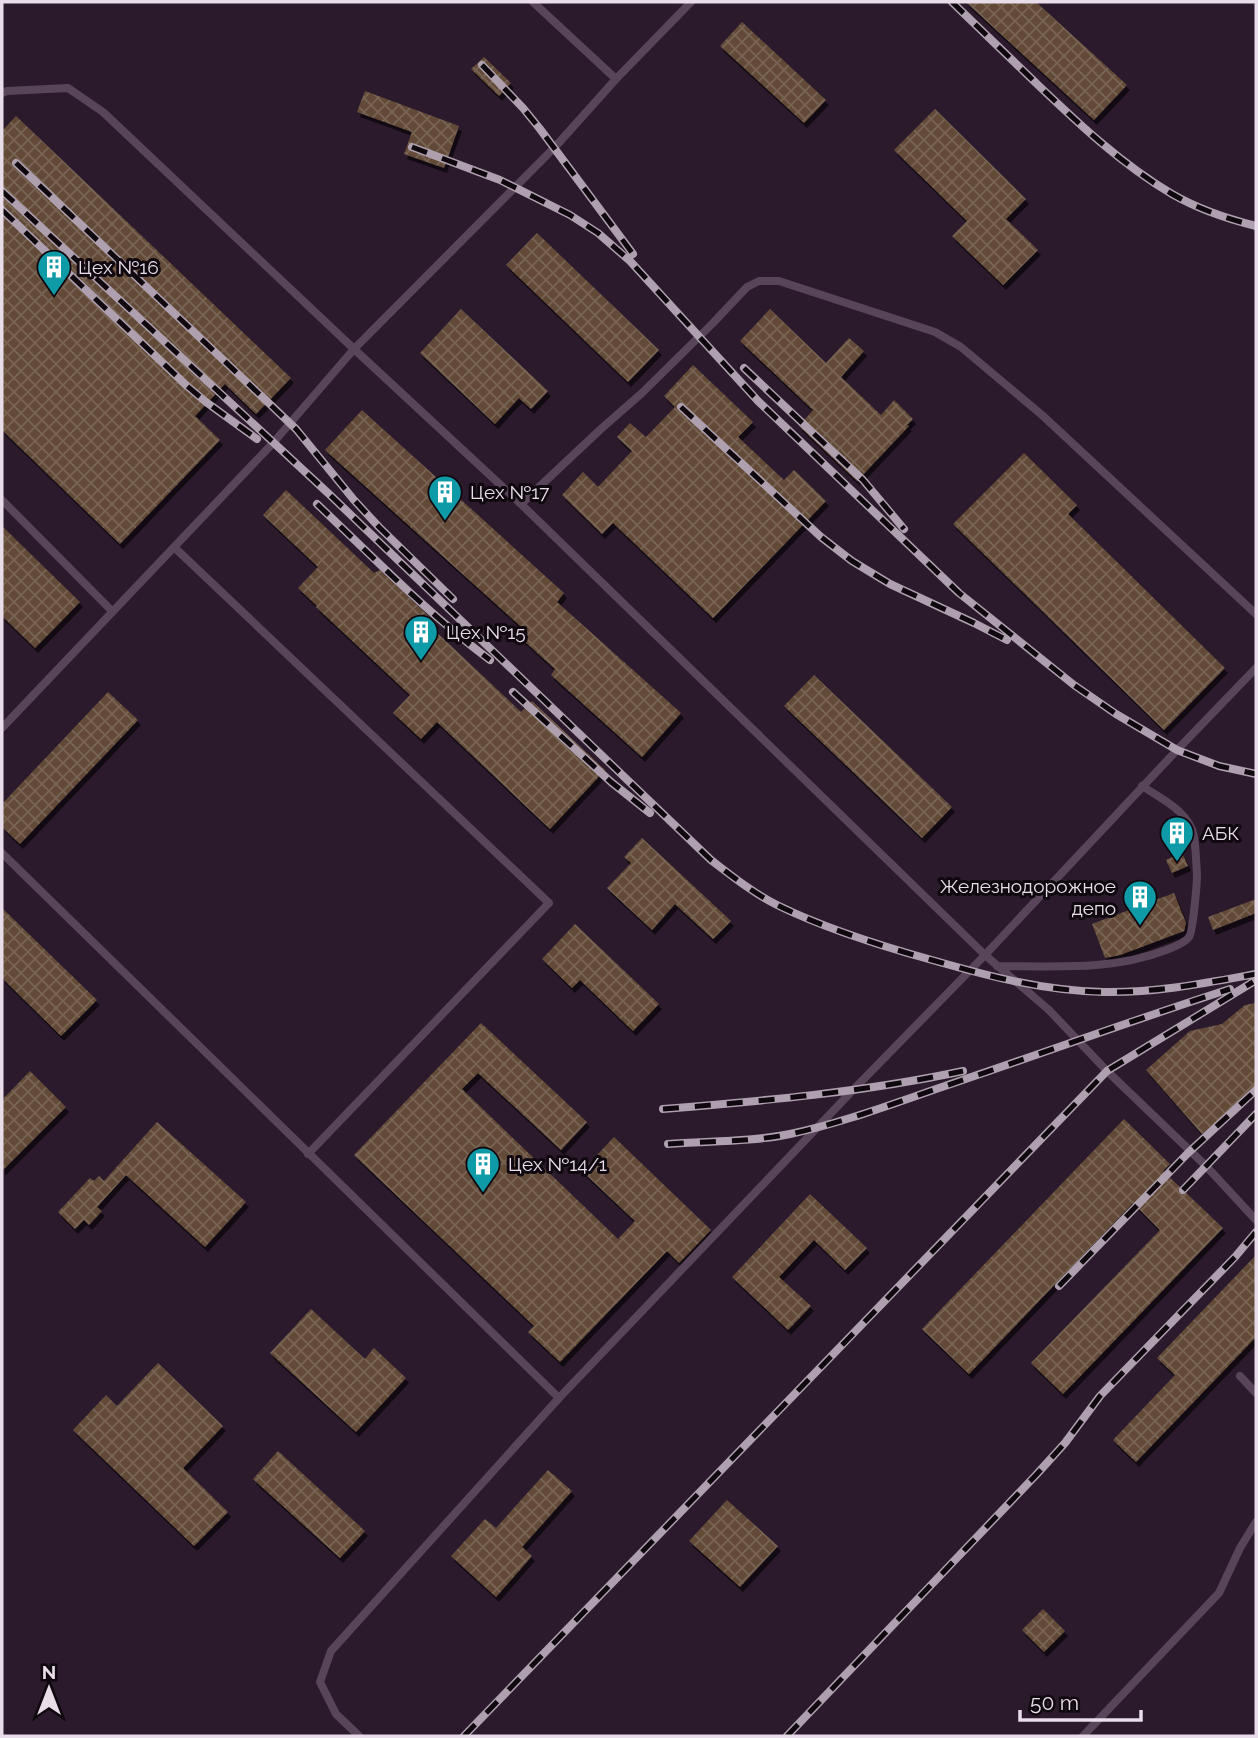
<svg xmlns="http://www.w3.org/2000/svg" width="1258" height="1738" font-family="Raleway,sans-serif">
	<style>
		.building { fill: url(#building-cross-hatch); filter: url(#shadow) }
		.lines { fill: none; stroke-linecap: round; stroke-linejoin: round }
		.lane { stroke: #594559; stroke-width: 8 }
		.rail-casing { stroke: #aea0ae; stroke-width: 8 }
		.rail { stroke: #0f080f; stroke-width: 5; stroke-dasharray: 16; stroke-linecap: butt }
		.labels { text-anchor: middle; stroke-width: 6; stroke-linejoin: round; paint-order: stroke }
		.poi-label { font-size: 19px; fill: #e9dde9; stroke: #0f080f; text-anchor: start }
	</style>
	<defs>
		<pattern id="building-cross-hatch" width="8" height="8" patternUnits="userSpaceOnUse" patternTransform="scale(1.75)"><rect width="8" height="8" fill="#624a38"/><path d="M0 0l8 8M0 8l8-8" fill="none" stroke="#786455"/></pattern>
		<filter id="shadow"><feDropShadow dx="3" dy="5" stdDeviation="0" flood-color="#0009"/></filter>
	</defs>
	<rect width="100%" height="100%" fill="#2b1a2c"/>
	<path class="building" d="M966,2h70l91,83 -33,35z
		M742,22l84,78 -22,23 -84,-77z
		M484,57l27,26 -12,13 -28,-27z
		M365,91l94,35 -15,42 -40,-14 8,-22 -55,-20z
		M935,109l91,90 -20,20 32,31 -35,35 -51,-49 15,-15 -73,-71z
		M16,116l275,262 -35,36 -31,-30 -30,32 25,24 -100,104 -118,-114v-299z
		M537,233l122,117 -31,32 -122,-117z
		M461,309l87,82 -17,18 -12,-11 -24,26 -75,-71z
		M770,309l56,54 23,-25 15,13 -23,26 40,38 13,-15 19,19 -6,6 2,1 -52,55 -58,-55 14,-16 -73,-69z
		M693,365l60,57 -15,15 46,43 10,-10 32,31 -113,117 -100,-95 -11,11 -40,-39 21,-23 15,15 34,-36 -15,-14 13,-14 16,14 29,-30 -11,-11z
		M362,410l202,183 -7,9 124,111 -39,44 -91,-82 4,-6 -33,-30 6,-6 -203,-183z
		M1024,453l53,52 -9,9 157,154 -61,62 -211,-206z
		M286,490l88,83 6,-3 56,53 -4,5 89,84 11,-11 73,69 -55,59 -113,-107 -16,17 -28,-26 17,-18 -94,-88 1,-1 -19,-18 20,-21 -55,-52z
		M2,526l78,76 -45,46 -33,-32z
		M814,675l138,132 -30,31 -138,-132z
		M108,692l30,28 -118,124 -18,-17v-23z
		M642,838l89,83 -18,18 -38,-35 -23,26 -45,-42 24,-25 -7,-6z
		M1182,853l6,13 -16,7 -6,-13z
		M1174,893l12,30 -2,8 -64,24 -15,3 -13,-34z
		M1256,899v14l-43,17 -5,-13z
		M2,908l95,92 -36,36 -59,-58z
		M575,924l84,80 -26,27 -53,-51 -8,8 -30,-29z
		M1256,1003v85l-54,46 -56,-64 44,-39 32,-7 23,-19z
		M481,1023l106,99 -26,28 -83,-77 -16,16 156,150 17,-18 -53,-50 32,-34 97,93 -32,33 -12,-12 -107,111 -32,-30 6,-6 -180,-171z
		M30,1071l36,36 -64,64v-71z
		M1124,1119l46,45 -7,7 60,57 -160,166 -32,-31 129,-133 -27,-27 -164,171 -47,-45z
		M157,1122l89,80 -41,45 -79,-72 -29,32 5,4 -13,14 -5,-5 -9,9 -17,-17 32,-34 4,3 5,-5 5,5z
		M810,1194l57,54 -22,22 -31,-30 -35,37 32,29 -23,24 -56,-53z
		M1256,1255v82l-120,125 -23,-22 62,-65 -18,-17z
		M311,1309l54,50 9,-11 32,30 -50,54 -86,-79z
		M158,1363l65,63 -40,42 45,44 -34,34 -121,-116 33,-35 11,11z
		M278,1451l87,80 -25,27 -87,-79z
		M548,1470l24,21 -50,56 10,9 -36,41 -45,-41 34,-37 11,9z
		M727,1500l51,46 -38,41 -51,-46z
		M1043,1609l22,22 -21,21 -22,-22z"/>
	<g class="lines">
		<path class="lane" d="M616,79l75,-77
			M2,93l5,-2 61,-3 35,24 251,237 167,155 464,451 64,55 58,61 99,95 50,54
			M2,500l110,111
			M521,504l81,-76 40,-35 71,-70 34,-36 12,-6h20l156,51 26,15 81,68 214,199
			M174,547l375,356 -241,251
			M2,728l271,-285 81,-94 201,-202 61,-68 -83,-77
			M2,853l557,545
			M997,966c57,0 115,5 169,-16 7,-3 18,-6 23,-13 4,-5 8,-54 8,-63 -1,-12 -1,-25 -3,-37 -4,-25 -32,-38 -52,-51
			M1240,1376l16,17
			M359,1736l-23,-22 -16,-32 11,-31 228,-253 295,-309 131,-134 192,-205 79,-82
			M1083,1736l136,-143 21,-45 16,-26"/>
		<g class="rail-casing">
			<path id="rail" d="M952,2c28,27 56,54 84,81 42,40 85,81 136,111 26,15 56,25 84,32
				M482,65l41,43 17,21 93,125
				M412,147l88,33 70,35 28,18 32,28 128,140 201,192 115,92 42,29 61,36 42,16 37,8
				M16,163l280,266 58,71 25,27 74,72
				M2,191l327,303 382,366c21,16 42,33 66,45 47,23 104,41 155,55 56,16 112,31 172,32 51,1 102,-9 152,-18
				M2,210l185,176 19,16 51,37
				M744,368l119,112 41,49
				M681,407l140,130 31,24 38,23 84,39 33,17
				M317,504c57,54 111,110 173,156
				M513,692l98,90 39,31
				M663,1109c100,-8 202,-17 300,-38
				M668,1144c39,-3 84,-2 122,-10 52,-11 102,-30 152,-47 96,-32 191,-67 288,-98
				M1183,1190l73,-76
				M1059,1286l129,-133 68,-63
				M464,1736l643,-665 146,-89
				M787,1736l249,-261 29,-32 35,-47 135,-139 21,-25"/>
		</g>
		<use href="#rail" class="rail"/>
	</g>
	<defs>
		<g id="building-pin" transform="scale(1.75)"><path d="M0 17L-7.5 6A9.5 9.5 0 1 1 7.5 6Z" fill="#0f9aa8" stroke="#0f080f"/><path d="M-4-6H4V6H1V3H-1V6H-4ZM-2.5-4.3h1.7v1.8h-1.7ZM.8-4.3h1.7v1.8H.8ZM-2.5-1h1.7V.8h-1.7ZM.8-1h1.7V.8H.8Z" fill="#fff"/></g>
	</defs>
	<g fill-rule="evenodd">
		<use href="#building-pin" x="54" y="267"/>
		<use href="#building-pin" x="445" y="492"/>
		<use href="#building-pin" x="421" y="632"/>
		<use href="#building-pin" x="1177" y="833"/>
		<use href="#building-pin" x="1140" y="897"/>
		<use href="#building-pin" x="483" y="1164"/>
	</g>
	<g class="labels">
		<g class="poi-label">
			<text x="78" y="274">Цех №16</text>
			<text x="470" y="499">Цех №17</text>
			<text x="446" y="639">Цех №15</text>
			<text x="1202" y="840">АБК</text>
			<text x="1116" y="893" text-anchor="end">Железнодорожное<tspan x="1116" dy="22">депо</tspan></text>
			<text x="508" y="1171">Цех №14/1</text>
		</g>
	</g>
	<rect width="1258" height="1738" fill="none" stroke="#e9dde9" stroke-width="7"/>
	<g transform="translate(49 1689)" stroke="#0f080f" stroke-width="5" paint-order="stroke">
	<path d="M0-5L12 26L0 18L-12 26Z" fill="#e9dde9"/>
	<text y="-10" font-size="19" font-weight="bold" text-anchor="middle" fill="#e9dde9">N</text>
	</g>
	<path d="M1020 1710v10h121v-10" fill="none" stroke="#e9dde9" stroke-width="3.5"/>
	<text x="1030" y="1710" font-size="21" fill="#e9dde9" stroke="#0f080f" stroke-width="5" paint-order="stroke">50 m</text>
</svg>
